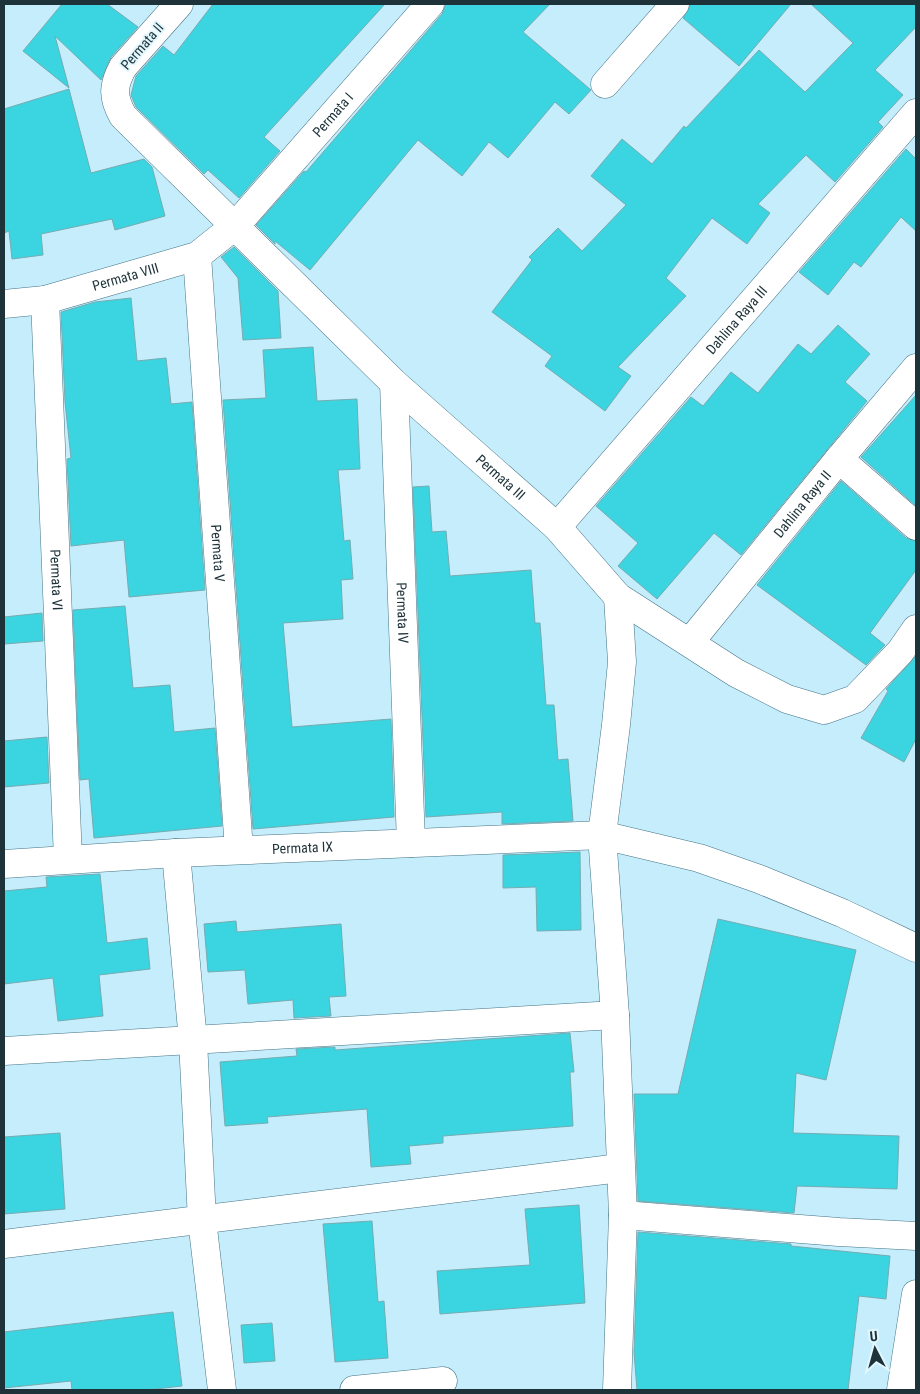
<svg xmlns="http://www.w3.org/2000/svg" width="920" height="1394" font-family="'Roboto Condensed',sans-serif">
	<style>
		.building { fill: #3ad5e0; stroke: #75acb1 }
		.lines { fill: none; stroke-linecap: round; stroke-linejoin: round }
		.minor-casing { stroke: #447485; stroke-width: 29 }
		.minor { stroke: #fff; stroke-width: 28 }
		.labels { text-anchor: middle; stroke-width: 4; stroke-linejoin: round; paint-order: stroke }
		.street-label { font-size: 14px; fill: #1d3239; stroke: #e3f7fe }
	</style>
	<rect width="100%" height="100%" fill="#c5edfc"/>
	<path class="building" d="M62,4h45l31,23 -27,30 -10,23 -46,-44 14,52 -46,-37z
		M213,4h172l-121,133 16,14 -41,47 -31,-28 -4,4 -68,-67 -5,-12 5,-19 27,-30 11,9z
		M446,4h104l-27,28 68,58 -22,24 -14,-12 -47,56 -19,-16 -27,34 -44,-36 -108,130 -35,-29v3l-19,-19 48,-54 2,1 136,-158z
		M690,4h101l-52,62 -56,-48z
		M811,4h105v23l-41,43 28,25 -25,27 5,5 -48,55 -29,-27 -48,49 12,9 -23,31 -35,-26 -46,60 20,18 -68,71 13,9 -26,35 -60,-45 7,-10 -60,-44 40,-52 -3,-3 29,-29 24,23 44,-46 -35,-29 31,-37 30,25 32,-38 2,2 73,-78 46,42 48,-49z
		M69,89l22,84 53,-14 8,8 13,49 -50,14 -3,-11 -71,15 2,21 -31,4 -3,-28 -5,2v-124z
		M906,149l10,10v72l-15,-14 -40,50 -7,-5 -26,33 -29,-23z
		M234,247l44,44 3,47 -38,2 -5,-62 -17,-21z
		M131,298l6,63 29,-3 5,46 21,-2 13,188 -76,7 -5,-57 -53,6 -4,-87 4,-1 -6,-56 -4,-90 34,-10z
		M838,325l32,29 -25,28 22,19 -126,154 -27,-22 -57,66 -39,-33 20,-23 -42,-37 95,-109 12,9 28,-34 27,21 40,-49 13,10z
		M313,347l4,54 40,-2 3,70 -22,1 6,71 6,-1 3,39 -12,1 2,39 -60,4 9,104 99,-8 3,98 -141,12 -30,-429 43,-2 -3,-48z
		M916,395v111l-55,-49z
		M841,481l65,57 10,3v29l-46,63 15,12 -19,20 -109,-80z
		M429,486l3,46 14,-1 4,45 81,-6 4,53h5l6,82h8l4,55 10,-1 5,62 -71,3v-12l-76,5 -13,-330z
		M125,606l8,82 37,-3 4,47 41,-4 7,98 -128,12 -5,-59 -9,1 -7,-170z
		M42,613l1,28 -39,3v-27z
		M916,656v83l-12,23 -43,-24 27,-47 -2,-2z
		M47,737l2,46 -45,4v-46z
		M580,852l1,78 -44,1 -1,-44 -33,1v-33z
		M100,874l7,69 40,-5 3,31 -51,6 4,41 -45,5 -5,-43 -49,6v-93l43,-4 -1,-10z
		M718,919l138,31 -30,130 -30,-7 -3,60 106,3 -2,53 -100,-3 -3,27 -156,-12 -4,-107h44z
		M236,921l1,11 104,-8 5,72 -17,1 2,19 -37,2 -1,-18 -45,4 -3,-34 -37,2 -4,-48z
		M570,1033l4,39h-4l3,54 -130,10v7l-34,3 2,18 -40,3 -4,-58 -100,8 1,6 -43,3 -5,-64 77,-6 -1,-7 39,-2v3z
		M60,1133l5,76 -61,5v-77z
		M579,1205l6,98 -145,11 -3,-43 93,-6 -5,-56z
		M372,1221l6,81 6,-1 4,57 -53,4 -12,-138z
		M638,1232l153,12v2l99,10 -4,43 -27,-3 -11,94h-211l-3,-38z
		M173,1312l9,74 -35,4h-75l-1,-9 -67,7v-56z
		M272,1323l3,38 -31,2 -3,-38z"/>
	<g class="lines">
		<g class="minor-casing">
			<g id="minor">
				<path id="s1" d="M179,4l-56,63c-10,18 -11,30 0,49l271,267 163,144 61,70 118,76 51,26 37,11 31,-11 45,-47 16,-23"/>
				<path d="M605,84l70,-80"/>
				<path id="s2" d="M197,256l42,594"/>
				<path id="s3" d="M45,300l23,559"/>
				<path id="s4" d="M4,304l41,-4 152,-44 39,-31 194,-221"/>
				<path id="s5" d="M394,383l17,460"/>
				<path d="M839,459l77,67"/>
				<path id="s6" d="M557,527l359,-414"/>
				<path id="s7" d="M690,642l149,-183 77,-91"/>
				<path d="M176,853l17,188 9,179 20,170"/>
				<path id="s8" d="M4,864l172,-11 426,-18 97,23 60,21 83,34 74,35"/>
				<path d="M4,1051l611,-36"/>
				<path d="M623,1215l216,17 77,4"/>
				<path d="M4,1244l616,-76"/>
				<path d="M354,1390l89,-9"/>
				<path d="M617,1390l6,-175 -8,-200 -13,-180 14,-110 6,-63 -4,-65"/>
				<path d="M901,1390l15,-96"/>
			</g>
		</g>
		<use href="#minor" class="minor"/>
	</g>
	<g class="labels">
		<g class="street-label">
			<text transform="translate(142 46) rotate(-49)" y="5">Permata II</text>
			<text dy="5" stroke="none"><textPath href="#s4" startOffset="396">Permata I</textPath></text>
			<text dy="5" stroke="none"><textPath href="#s4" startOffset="125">Permata VIII</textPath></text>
			<text dy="5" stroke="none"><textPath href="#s6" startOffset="274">Dahlina Raya III</textPath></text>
			<text dy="5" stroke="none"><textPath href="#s1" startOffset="659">Permata III</textPath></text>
			<text dy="5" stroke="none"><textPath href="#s7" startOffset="178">Dahlina Raya II</textPath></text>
			<text dy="5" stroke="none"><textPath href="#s2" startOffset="298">Permata V</textPath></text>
			<text dy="5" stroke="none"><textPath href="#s3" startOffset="280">Permata VI</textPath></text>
			<text dy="5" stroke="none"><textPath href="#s5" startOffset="230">Permata IV</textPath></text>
			<text dy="5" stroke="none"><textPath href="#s8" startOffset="299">Permata IX</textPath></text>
		</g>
	</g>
	<rect width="920" height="1394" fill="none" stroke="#1d3239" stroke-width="10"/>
	<g transform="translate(875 1349) rotate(354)" stroke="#e3f7fe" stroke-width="4" paint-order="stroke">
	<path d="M0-4L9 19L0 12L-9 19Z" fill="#1d3239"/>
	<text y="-8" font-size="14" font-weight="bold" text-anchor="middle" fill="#1d3239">U</text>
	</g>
</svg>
